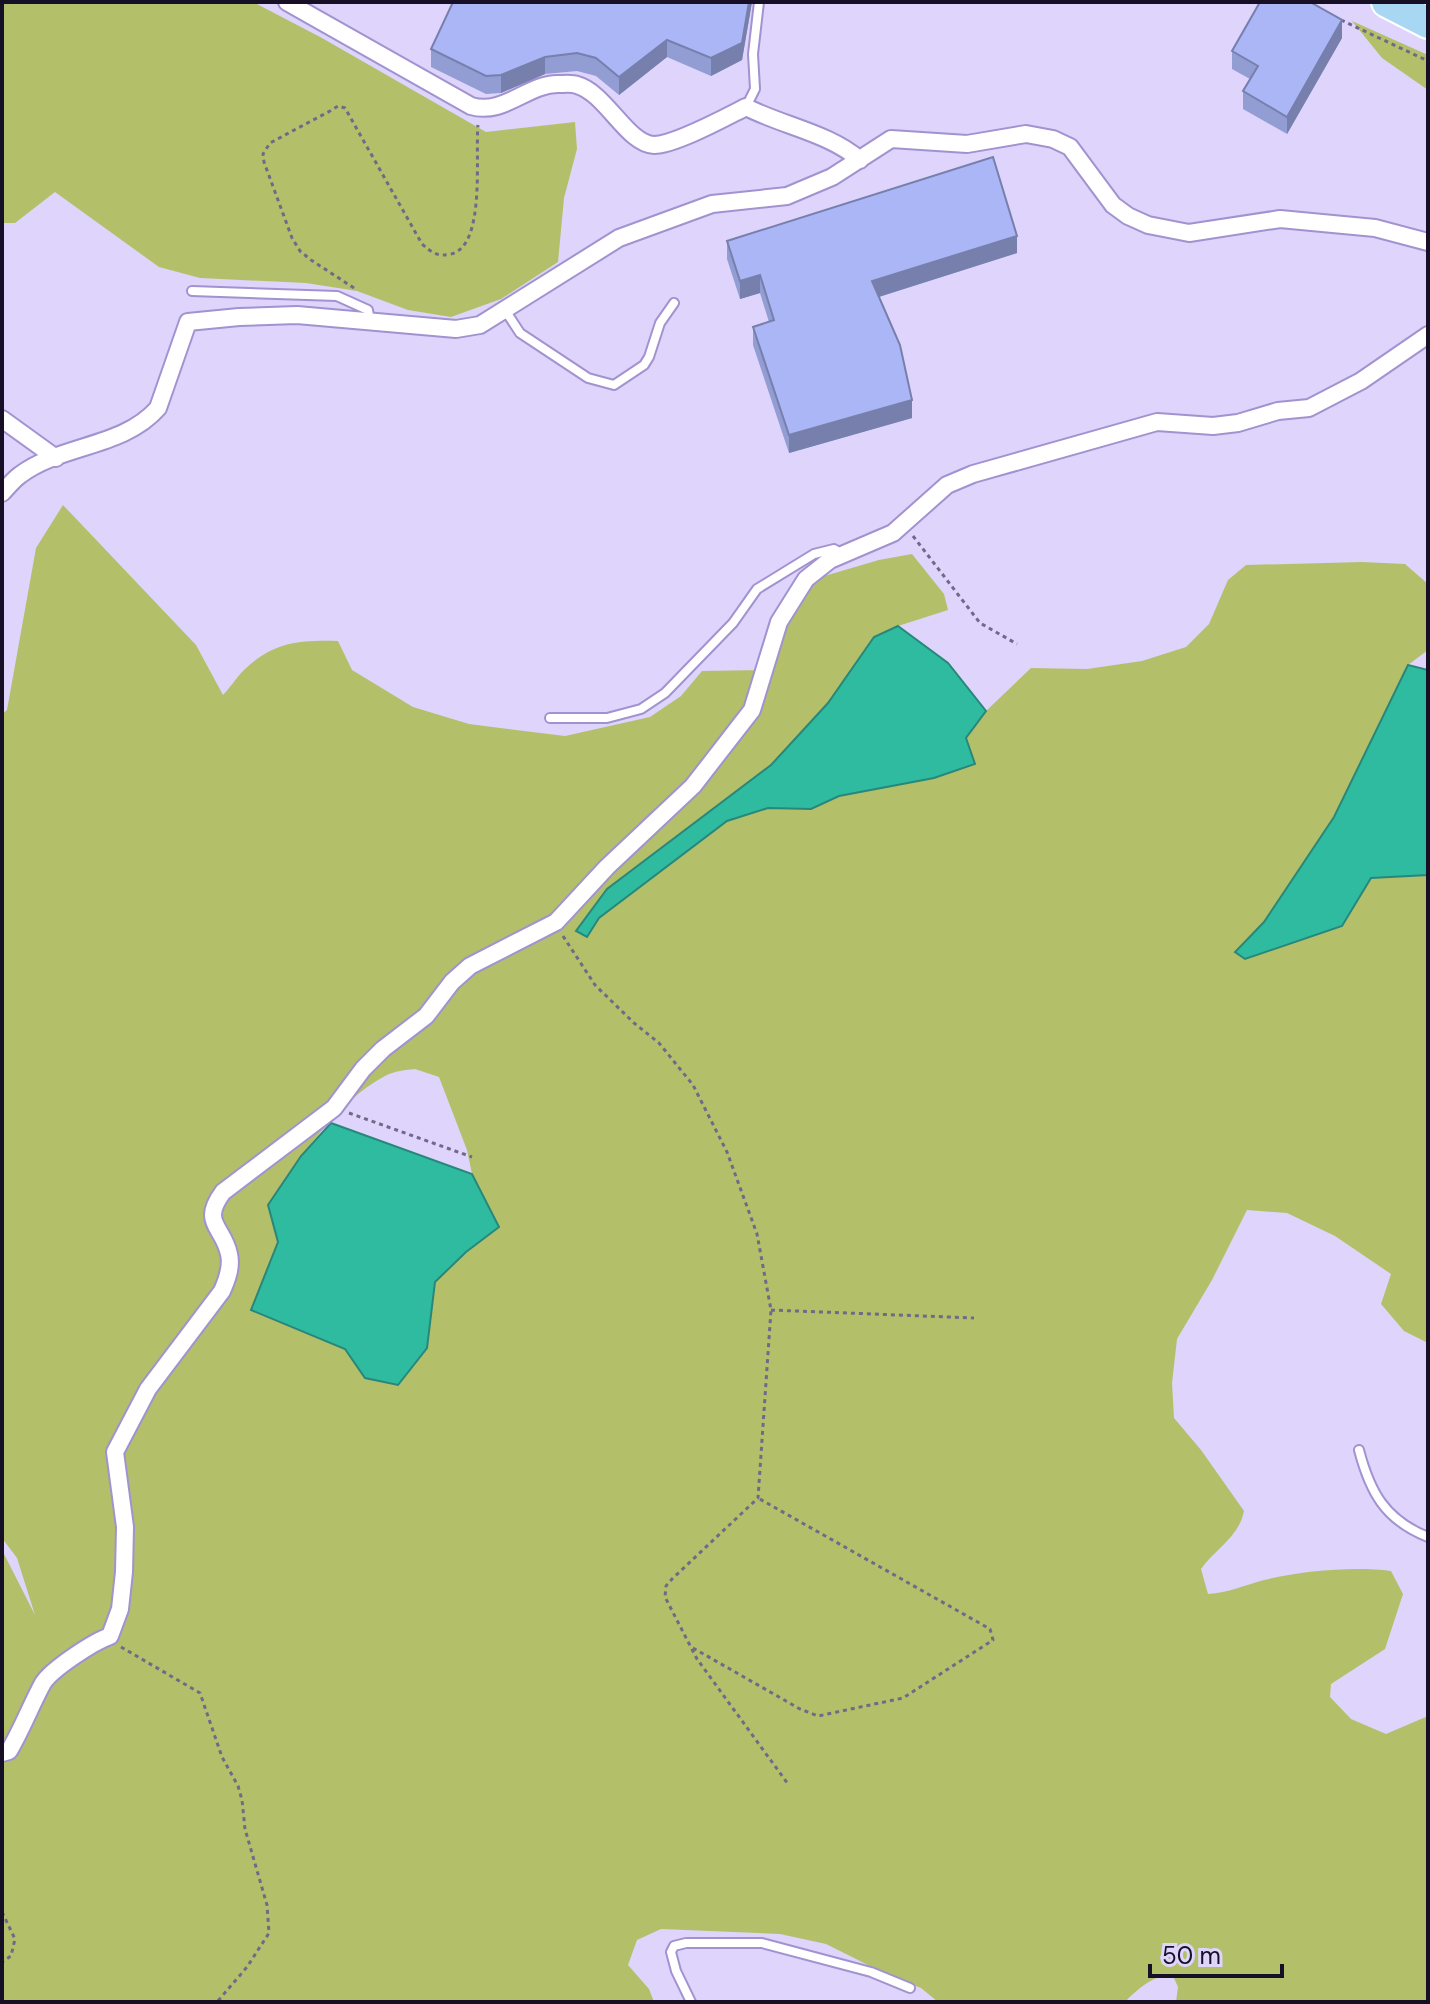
<svg xmlns="http://www.w3.org/2000/svg" width="1430" height="2004" font-family="'DM Sans',sans-serif">
	<style>
		.green { fill: #b3c069; fill-rule: evenodd }
		.water { fill: #2fbba0; stroke: #28877b; stroke-width: 2 }
		.lines { fill: none; stroke-linecap: round; stroke-linejoin: round }
		.service-casing { stroke: #a292d0; stroke-width: 12 }
		.minor-casing { stroke: #a292d0; stroke-width: 20 }
		.motorway-casing { stroke: #fff; stroke-width: 34 }
		.path { stroke: #716988; stroke-width: 3; stroke-dasharray: 4 4; stroke-linecap: butt }
		.service { stroke: #fff; stroke-width: 8 }
		.minor { stroke: #fff; stroke-width: 16 }
		.motorway { stroke: #a8d7f4; stroke-width: 30 }
		.wall { fill: #929dd3 }
		.shaded-wall { fill: #777fac }
		.building { fill: #aab6f5; stroke: #777fac; stroke-width: 2 }
	</style>
	<rect width="100%" height="100%" fill="#ded4fc"/>
	<path class="green" d="M2,2h251l69,36 164,94 89,-10 2,27 -13,49 -6,64 -57,37 -50,18 -43,-7 -51,-19 -51,-8 -106,-5 -41,-11 -104,-75 -40,31h-13z
		M1352,21l76,34v35l-46,-32z
		M63,505l133,140 27,50c7,-7 13,-17 21,-25 29,-28 55,-30 94,-29l14,29 61,37 56,17 96,12 85,-19 31,-21 21,-25 60,-1 25,-56 27,-35 65,-19 33,-6 32,40 4,16 -50,16 -24,11 -46,66 -57,62 -164,125 -30,40 10,7 12,-19 127,-97 42,-13 43,1 28,-13 95,-18 41,-15 -9,-25 20,-27 45,-43 56,1 55,-8 44,-14 23,-23 19,-44 18,-15 116,-3 43,2 23,20v66l-20,15 -74,152 -70,105 -29,30 107,-26 28,-48 58,-3v468l-24,-12 -23,-27 10,-30 -56,-38 -48,-23 -40,-3 -35,70 -35,59 -5,44 2,35 27,32 43,61c-5,26 -27,36 -43,58l7,25c20,-1 37,-9 56,-14 36,-9 90,-14 127,-9l12,23 -18,55 -54,35 -1,13 21,22 35,15 42,-18v286h-252l2,-15 -5,-11c-19,-2 -35,13 -48,26h-187l-17,-14 -35,-14 -60,-30 -46,-10 -119,-5 -24,11 -9,25 21,24 5,13h-652v-452l33,65 -18,-57 -15,-20v-824l5,-4 29,-162zM415,1069l24,8 28,73 5,24 27,53 -33,25 -31,30 -8,66 -61,30 -21,-29 -93,-39 26,-68 -10,-38c31,-45 68,-102 117,-128 9,-5 21,-6 30,-7z"/>
	<path class="water" d="M898,626l50,37 38,48 -20,27 9,26 -41,14 -95,18 -28,13 -43,-1 -41,13 -128,97 -12,19 -11,-6 31,-42 164,-124 57,-62 46,-66z
		M1408,665l20,5v205l-57,3 -29,48 -97,33 -10,-7 29,-30 70,-105z
		M331,1123l141,51 27,53 -33,25 -31,30 -8,66 -29,37 -33,-7 -20,-29 -94,-39 27,-68 -10,-37 33,-49z"/>
	<g class="lines">
		<g class="service-casing">
			<path id="service" d="M746,107l9,-18 -2,-35 6,-52
				M192,291l145,5 31,14 2,11
				M505,310l15,23 68,45 26,7 30,-20 5,-8 11,-34 14,-20
				M550,718h57l34,-9 24,-16 68,-70 24,-34 57,-35 20,-5 8,5
				M1359,1450c11,42 26,70 69,87
				M691,2002l-15,-31 -5,-19 3,-6 12,-3h76l109,29 39,16"/>
		</g>
		<g class="minor-casing">
			<path id="minor" d="M287,2l184,104c33,10 57,-23 88,-22 5,0 13,-1 18,1 29,8 50,59 77,60 21,0 72,-28 92,-38 37,19 83,26 114,53
				M2,419l54,39
				M2,493c6,-6 11,-13 18,-18 41,-31 103,-27 138,-67l30,-86 51,-5 58,-2 159,14 24,-4 139,-87 93,-34 75,-8 45,-19 59,-38 76,5 59,-10 27,5 17,8 43,58 15,11 20,9 41,8 91,-14 95,9 53,14
				M2,1753l7,-2c13,-22 22,-46 34,-68 9,-14 50,-41 67,-47l10,-27 4,-37 1,-45 -10,-75 33,-63 74,-98c5,-11 10,-24 7,-37 -6,-28 -29,-31 -6,-62l111,-84 29,-39 20,-20 43,-33 26,-34 18,-16 86,-44 51,-55 86,-81 59,-76 27,-88 27,-43 24,-19 63,-27 54,-48 26,-11 184,-52 56,4 25,-3 40,-12 31,-3 52,-27 67,-46"/>
		</g>
		<g class="motorway-casing">
			<path id="motorway" d="M1387,2l41,21"/>
		</g>
		<path class="path" d="M1341,20l87,41
			M354,288l-43,-28 -11,-9 -8,-13 -28,-76 -1,-8 7,-11 60,-32 8,-5 7,2 77,136c10,9 16,13 29,10 35,-8 24,-99 27,-129
			M913,536l67,87 37,21
			M563,936l32,49 39,38 25,20 34,42 34,67 30,82 14,76 -13,188 -86,81 -6,7 -1,11 32,62 91,125
			M349,1113l123,44
			M771,1310l203,8
			M121,1647l79,46 22,64 16,29 4,14 3,29 22,76 2,28 -22,34 -30,35
			M693,1648l107,61 18,7 85,-18 90,-58 -3,-11 -232,-131
			M2,1912l13,27 -4,17 -9,6"/>
		<use href="#service" class="service"/>
		<use href="#minor" class="minor"/>
		<use href="#motorway" class="motorway"/>
	</g>
	<path class="wall" d="M453,2h299l-10,58 -31,16 -44,-19 -48,38 -23,-19 -19,-5 -32,3 -44,19 -15,1 -55,-27v-18z
		M1342,38l-55,96 -44,-25v-18l7,-12 -18,-10v-18z
		M727,241l290,12 -138,44 33,121 -123,35 -36,-108v-18l16,-5 -9,-29 -20,6 -13,-40z"/>
	<path class="shaded-wall" d="M749,2h3l-10,58 -31,16v-18z
		M1342,20v18l-55,96v-17z
		M667,40v17l-48,38v-18z
		M545,57v17l-44,19v-18z
		M1017,236v17l-145,46v-18z
		M760,275v18l-20,6v-18z
		M912,400v18l-123,35v-18z"/>
	<path class="building" d="M453,2h296l-7,41 -31,15 -44,-18 -48,37 -23,-19 -19,-5 -32,4 -44,18 -15,1 -55,-27z
		M1260,2h50l32,18 -55,97 -44,-26 15,-25 -26,-15z
		M993,157l24,79 -145,45 28,64 12,55 -123,35 -36,-108 21,-7 -14,-45 -20,6 -13,-40z"/>
	<rect width="1430" height="2004" fill="none" stroke="#160f26" stroke-width="8"/>
	<path d="M1150 1964v12h132v-12" fill="none" stroke="#160f26" stroke-width="4"/>
	<text x="1162" y="1964" font-size="24" fill="#160f26" stroke="#ded4fc" stroke-width="6" paint-order="stroke">50 m</text>
</svg>
